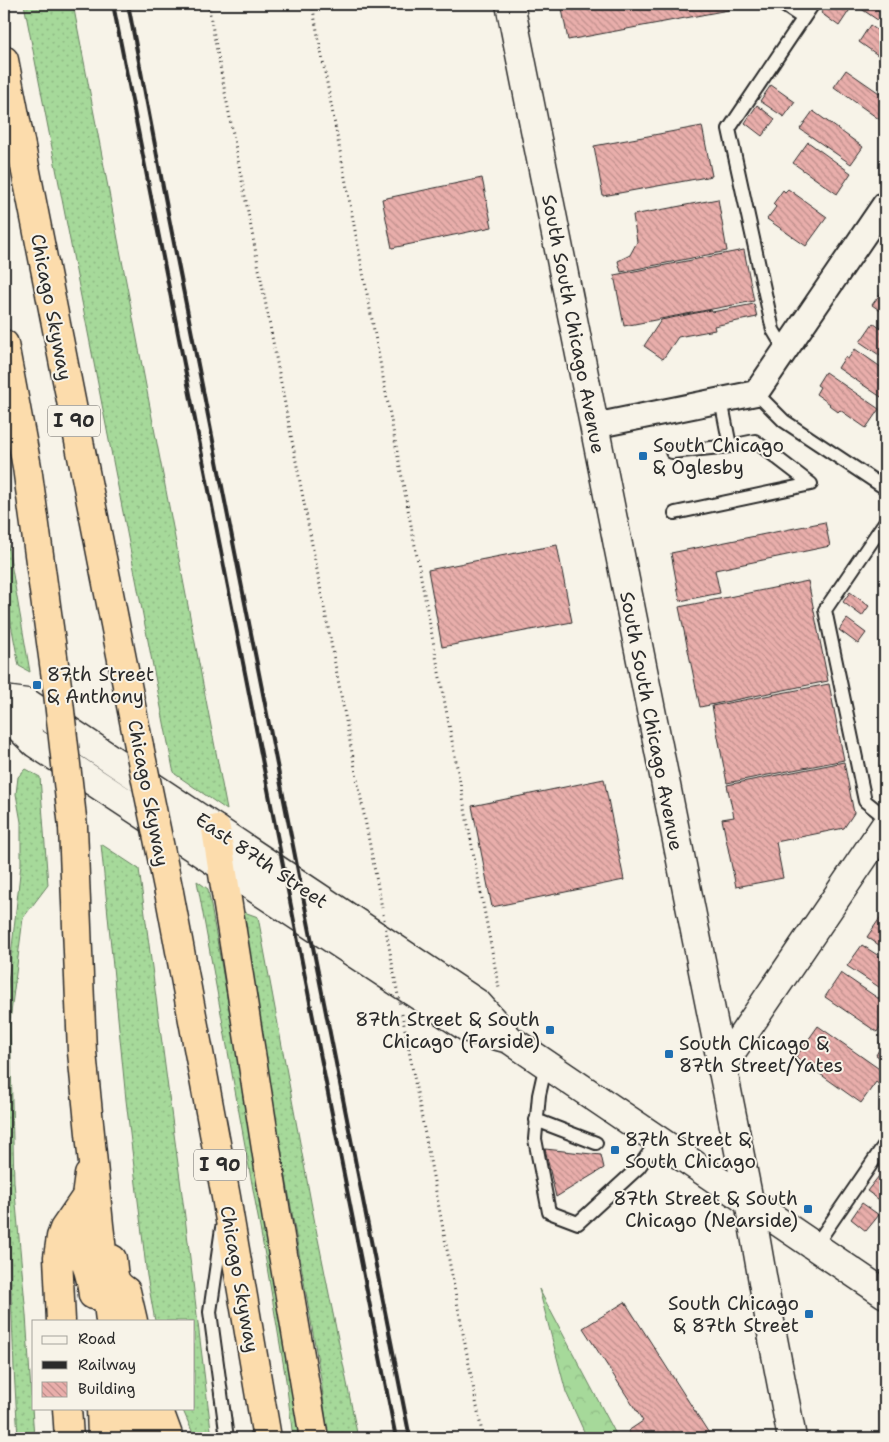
<svg xmlns="http://www.w3.org/2000/svg" width="889" height="1442" font-family="'Shantell Sans',sans-serif">
	<style>
		.grass { fill: url(#grass-dots); stroke: #688262 }
		.forest { fill: url(#forest-crowns); stroke: #688262 }
		.building { fill: url(#building-back-hatch); stroke: #2b2b2b }
		.lines { fill: none; stroke-linecap: round; stroke-linejoin: round }
		.service-casing { stroke: #2b2b2b; stroke-width: 16 }
		.minor-casing { stroke: #2b2b2b; stroke-width: 28 }
		.tertiary-casing { stroke: #2b2b2b; stroke-width: 31 }
		.secondary-casing { stroke: #2b2b2b; stroke-width: 31 }
		.motorway-casing { stroke: #2b2b2b; stroke-width: 31 }
		.path { stroke: #2b2b2b; stroke-width: 3; stroke-dasharray: 1 4; stroke-linecap: butt }
		.service { stroke: #f7f3e8; stroke-width: 12 }
		.minor { stroke: #f7f3e8; stroke-width: 24 }
		.tertiary { stroke: #f7f3e8; stroke-width: 28 }
		.secondary { stroke: #f7f3e8; stroke-width: 28 }
		.motorway { stroke: #fcdcac; stroke-width: 28 }
		.rail { stroke: #2b2b2b; stroke-width: 4 }
		.motorway-bridge-casing { stroke: #2b2b2b; stroke-width: 31; stroke-linecap: butt }
		.path-bridge { stroke: #2b2b2b; stroke-width: 3; stroke-dasharray: 1 4; stroke-linecap: butt }
		.motorway-bridge { stroke: #fcdcac; stroke-width: 28 }
		.poi-dot { fill: #1f6fb2; stroke: #f7f3e8; stroke-width: 2 }
		.labels { text-anchor: middle; stroke-width: 4; stroke-linejoin: round; paint-order: stroke }
		.shield { fill: #f7f3e8; stroke: #686764; stroke-width: 1 }
		.shield-label { font-size: 18px; font-weight: bold; fill: #2b2b2b }
		.street-label { font-size: 19px; fill: #2b2b2b; stroke: #f7f3e8 }
		.poi-label { font-size: 19px; fill: #2b2b2b; stroke: #f7f3e8; text-anchor: start }
	</style>
	<defs>
		<pattern id="grass-dots" width="8" height="8" patternUnits="userSpaceOnUse" patternTransform="scale(1.25)"><rect width="8" height="8" fill="#a6d99a"/><path d="M2 2h.1M6 6h.1" fill="none" stroke="#8fba85" stroke-width="1.8" stroke-linecap="round"/></pattern>
		<pattern id="forest-crowns" width="20" height="18" patternUnits="userSpaceOnUse" patternTransform="scale(1.25)"><rect width="20" height="18" fill="#a6d99a"/><path d="M2 6a3 3 0 1 1 6 0M12 15a3 3 0 1 1 6 0" fill="none" stroke="#8fba85"/></pattern>
		<pattern id="building-back-hatch" width="6" height="6" patternUnits="userSpaceOnUse" patternTransform="scale(1.25)"><rect width="6" height="6" fill="#e9aeab"/><path d="M-1 5l2 2M0 0l6 6M5-1l2 2" fill="none" stroke="#bd8e8b"/></pattern>
	</defs>
	<rect width="100%" height="100%" fill="#f7f3e8"/>
	<filter id="ink" filterUnits="userSpaceOnUse"><feTurbulence type="fractalNoise" baseFrequency=".02" numOctaves="2"/><feDisplacementMap in="SourceGraphic" scale="10" xChannelSelector="R" yChannelSelector="G"/><feConvolveMatrix kernelMatrix="1 2 1 2 8 2 1 2 1" color-interpolation-filters="sRGB"/></filter>
	<g filter="url(#ink)">
		<path class="grass" d="M24,4h49l154,806 -52,-36 -2,-5z
			M4,523l26,149 -11,-6 -15,-79z
			M25,769l15,8 8,108 -25,33 -13,103 4,161 12,133 8,123h-16l-4,-69 -10,-260v-88l17,-157v-42l-5,-28 2,-17z
			M101,844l38,25 46,348 27,221h-17l-13,-30h12v-87h-39l-8,-45 -21,-176z
			M197,881l11,8 85,481 5,68h-5l-7,-58 -20,-119z
			M244,912l14,5 58,312 42,209h-30l-7,-59 -77,-442 -5,-17z"/>
		<path class="forest" d="M539,1289l79,149h-31l-21,-46z"/>
		<path class="building" d="M561,4h166l1,6 -160,30z
			M827,4h17l7,4 -12,18 -18,-13z
			M860,4h25v21l-25,-17 2,-3z
			M870,25l15,11v24l-26,-18z
			M846,70l39,27v22l-2,3 -49,-35z
			M771,85l24,17 -11,15 -24,-16z
			M757,105l18,14 -13,17 -17,-13z
			M813,111l50,36 -12,17 -51,-35z
			M702,126l10,50 -109,20 -9,-50z
			M808,142l43,31 -14,21 -44,-31z
			M482,178l10,49 -100,21 -10,-49z
			M788,189l39,28 -21,29 -39,-27 9,-12 -3,-3 10,-14 2,2z
			M718,199l9,52 -106,21 -3,-11 12,-6 7,-13 -4,-27z
			M744,250l10,51 -130,25 -10,-51z
			M885,287v27l-13,-9z
			M754,304l3,13 -43,9 1,4 -37,7 -15,22 -19,-13 17,-26 50,-10 1,2z
			M873,323l12,9v27l-25,-17z
			M855,349l30,21v22l-4,5 -43,-29 7,-11 3,2z
			M825,372l54,37 -13,19 -26,-18 -2,2 -9,-7 1,-1 -14,-10 4,-7 -3,-2z
			M825,522l5,24 -115,24 5,23 -40,8 -9,-48z
			M557,545l15,77 -130,25 -14,-77z
			M808,581l20,100 -128,26 -21,-100z
			M850,592l19,14 -7,10 -19,-14z
			M847,619l19,14 -8,11 -19,-14z
			M829,684l15,76 -117,23 -15,-77z
			M844,762l10,51 -10,15 -68,14 7,36 -47,9 -14,-68 12,-2 -7,-32z
			M604,779l20,101 -132,27 -20,-101z
			M882,915l3,2v32l-18,-12z
			M862,945l23,15v31l-38,-25z
			M841,973l44,30v16l-8,13 -52,-35z
			M818,1026l67,47v16l-9,-7 -15,21 -65,-46z
			M884,1036l1,1v24l-9,-6 6,-10 -3,-2z
			M545,1149l56,6 3,13 -48,29z
			M879,1176l6,4v24l-18,-13z
			M862,1203l17,12 -13,16 -15,-12z
			M625,1302l87,136h-80l-4,-7 15,-10 -60,-93z"/>
		<g class="lines">
			<g class="service-casing">
				<path id="service" d="M782,4l21,14
					M785,350l-12,-20 -44,-201 84,-125
					M756,393l28,28 101,67
					M672,452l58,-6
					M675,513l136,-29 -56,-43 -25,5 -9,-46
					M885,522l-60,88 40,191 20,16
					M546,1064l-7,31 -4,44 14,73 29,11 61,-56 19,-27
					M536,1120l60,23
					M222,1228l-12,84 17,126
					M815,1246l70,-102"/>
			</g>
			<g class="minor-casing">
				<path id="minor" d="M594,426l162,-33 129,-189"/>
			</g>
			<g class="tertiary-casing">
				<path id="tertiary" d="M721,1067l164,-241"/>
			</g>
			<g class="secondary-casing">
				<path id="secondary" d="M510,4l239,1197 24,138 19,99
					M4,700l23,3 451,301 31,35 376,255
					M4,713l31,30 433,285 41,11"/>
			</g>
			<g class="motorway-casing">
				<path id="motorway" d="M4,60l135,686
					M4,344l23,123 31,226
					M73,827l9,225 17,173 11,96
					M216,829l61,390 37,219
					M169,892l57,305 41,241
					M80,1212c-8,27 -4,29 6,52 4,10 6,21 7,31
					M112,1259c2,16 0,23 14,32l7,30
					M61,1321l-3,-64 3,-20 3,-8 22,-32 3,-22
					M67,1408l2,30
					M101,1408l1,30
					M121,1408l4,30
					M140,1408l6,30
					M158,1408l11,30"/>
			</g>
			<path class="path" d="M208,4l174,904
				M312,4l187,984
				M402,1014l81,424"/>
			<use href="#service" class="service"/>
			<use href="#minor" class="minor"/>
			<use href="#tertiary" class="tertiary"/>
			<use href="#secondary" class="secondary"/>
			<use href="#motorway" class="motorway"/>
			<path class="rail" d="M113,4l283,1434
				M128,4l40,209 242,1225"/>
			<g class="motorway-bridge-casing">
				<path id="motorway-bridge" d="M58,693l15,134
					M139,746l30,146"/>
			</g>
			<path class="path-bridge" d="M383,914l17,92"/>
			<use href="#motorway-bridge" class="motorway-bridge"/>
		</g>
	</g>
	<g class="poi-dot">
		<rect x="638" y="451" width="10" height="10" rx="2.5"/>
		<rect x="32" y="680" width="10" height="10" rx="2.5"/>
		<rect x="545" y="1025" width="10" height="10" rx="2.5"/>
		<rect x="664" y="1049" width="10" height="10" rx="2.5"/>
		<rect x="610" y="1145" width="10" height="10" rx="2.5"/>
		<rect x="803" y="1204" width="10" height="10" rx="2.5"/>
		<rect x="804" y="1309" width="10" height="10" rx="2.5"/>
	</g>
	<g class="labels">
		<g class="shield">
			<rect x="48" y="405.5" width="52" height="31" rx="4"/>
			<rect x="194" y="1149.5" width="52" height="31" rx="4"/>
		</g>
		<g class="shield-label">
			<text x="74" y="427">I 90</text>
			<text x="220" y="1171">I 90</text>
		</g>
		<g class="street-label">
			<text transform="translate(52 307) rotate(79)" y="7">Chicago Skyway</text>
			<text transform="translate(574 324) rotate(79)" y="7">South South Chicago Avenue</text>
			<text transform="translate(652 721) rotate(79)" y="7">South South Chicago Avenue</text>
			<text transform="translate(149 793) rotate(79)" y="7">Chicago Skyway</text>
			<text transform="translate(262 860) rotate(34)" y="7">East 87th Street</text>
			<text transform="translate(240 1279) rotate(80)" y="7">Chicago Skyway</text>
		</g>
		<g class="poi-label">
			<text x="653" y="452">South Chicago<tspan x="653" dy="22">&amp; Oglesby</tspan></text>
			<text x="47" y="681">87th Street<tspan x="47" dy="22">&amp; Anthony</tspan></text>
			<text x="540" y="1026" text-anchor="end">87th Street &amp; South<tspan x="540" dy="22">Chicago (Farside)</tspan></text>
			<text x="679" y="1050">South Chicago &amp;<tspan x="679" dy="22">87th Street/Yates</tspan></text>
			<text x="625" y="1146">87th Street &amp;<tspan x="625" dy="22">South Chicago</tspan></text>
			<text x="798" y="1205" text-anchor="end">87th Street &amp; South<tspan x="798" dy="22">Chicago (Nearside)</tspan></text>
			<text x="799" y="1310" text-anchor="end">South Chicago<tspan x="799" dy="22">&amp; 87th Street</tspan></text>
		</g>
	</g>
	<rect width="889" height="1442" fill="none" stroke="#f7f3e8" stroke-width="20"/>
	<rect x="10" y="10" width="869" height="1422" fill="none" stroke="#2b2b2b" stroke-width="2" filter="url(#ink)"/>
	<rect x="32" y="1320" width="162" height="90" fill="#f7f3e8" stroke="#a5a39c"/>
	<rect x="42" y="1336" width="25" height="8" fill="#f7f3e8" stroke="#a5a39c"/>
	<text x="78" y="1344" font-size="15" fill="#2b2b2b">Road</text>
	<rect x="42" y="1361" width="25" height="8" fill="#2b2b2b" stroke="#a5a39c"/>
	<text x="78" y="1370" font-size="15" fill="#2b2b2b">Railway</text>
	<rect x="42" y="1382" width="25" height="15" fill="url(#building-back-hatch)" stroke="#a5a39c"/>
	<text x="78" y="1394" font-size="15" fill="#2b2b2b">Building</text>
</svg>
